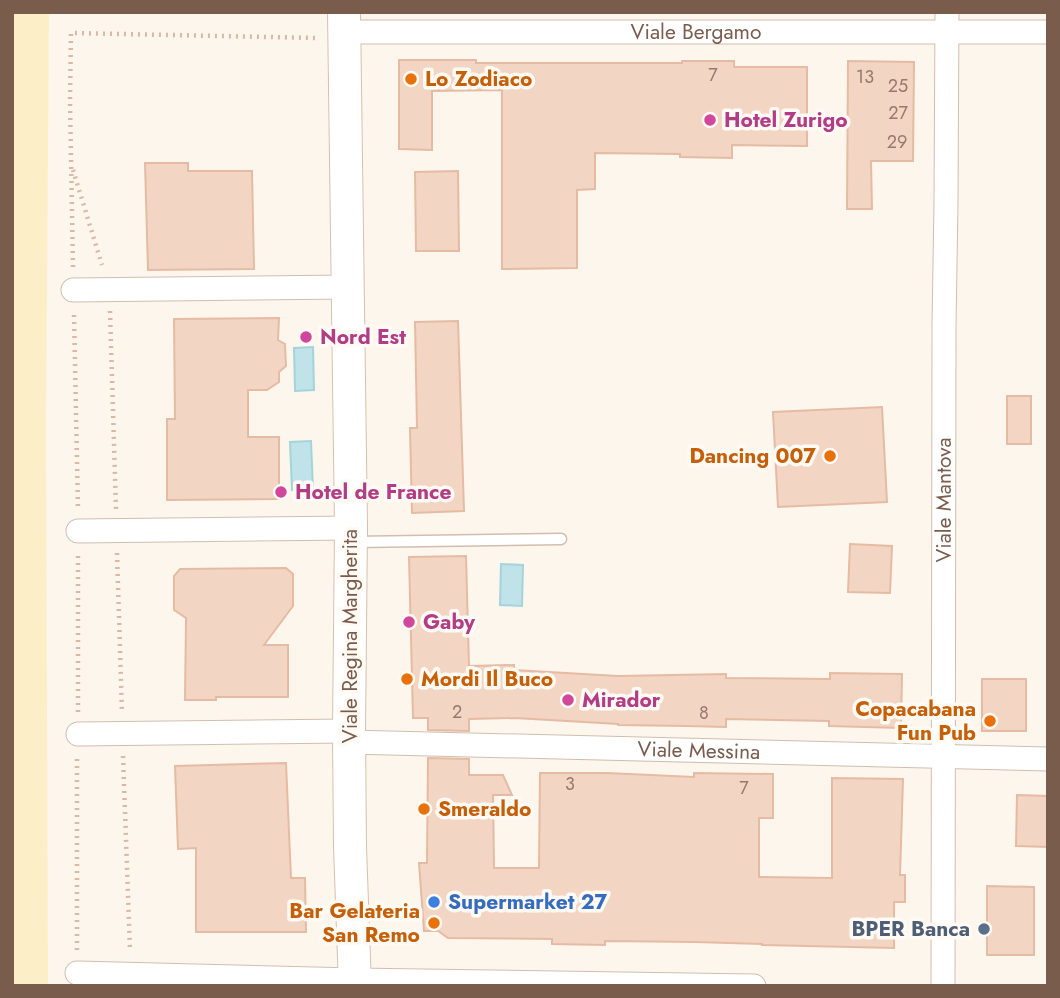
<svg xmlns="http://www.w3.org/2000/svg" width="1060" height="998" font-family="Jost,sans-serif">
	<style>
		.sand { fill: #fcefc7 }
		.water { fill: #bfe3e8; stroke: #a5d3da; stroke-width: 2 }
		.building { fill: #f3d5c3; stroke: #e6bba3; stroke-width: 2 }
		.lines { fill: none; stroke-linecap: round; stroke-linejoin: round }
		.lane-casing { stroke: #d1beb0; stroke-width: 13 }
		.street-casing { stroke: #d1beb0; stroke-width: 25 }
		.secondary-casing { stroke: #d6c0b0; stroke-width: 34 }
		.path { stroke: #d9b8a5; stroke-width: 4.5; stroke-dasharray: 2 5; stroke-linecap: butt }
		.lane { stroke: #fff; stroke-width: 10 }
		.street { stroke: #fff; stroke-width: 23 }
		.secondary { stroke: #fff; stroke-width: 32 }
		.food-dot { fill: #e8710a; stroke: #fffaf3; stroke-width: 2.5 }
		.hotel-dot { fill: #d1479c; stroke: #fffaf3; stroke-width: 2.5 }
		.shop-dot { fill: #3f7fe0; stroke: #fffaf3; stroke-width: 2.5 }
		.service-dot { fill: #5c6f8a; stroke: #fffaf3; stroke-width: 2.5 }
		.labels { text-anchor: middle; stroke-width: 7; stroke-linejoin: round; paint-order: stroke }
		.number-label { font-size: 18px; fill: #987a6a }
		.street-label { font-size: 21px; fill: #7a5c4d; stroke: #fffaf3 }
		.food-label { font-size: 21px; font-weight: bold; fill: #c56008; stroke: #fffaf3; text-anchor: start }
		.hotel-label { font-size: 21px; font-weight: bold; fill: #b23c85; stroke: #fffaf3; text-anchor: start }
		.shop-label { font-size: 21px; font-weight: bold; fill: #366cbe; stroke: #fffaf3; text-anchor: start }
		.service-label { font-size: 21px; font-weight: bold; fill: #4e5e75; stroke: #fffaf3; text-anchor: end }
	</style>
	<rect width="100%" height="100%" fill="#fdf6ec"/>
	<path class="sand" d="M12,12h37l-3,415 2,559h-36z"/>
	<path class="water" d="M313,347l1,43 -19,1 -1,-43z
		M311,441l2,48 -21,1 -2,-48z
		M501,564l22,1 -1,41 -22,-1z"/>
	<path class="building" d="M399,60h77v3h206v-2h52v6h73v79l-75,-1v13l-52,-1v-3l-85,-1v36l-18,1v78l-75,1v-179l-70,1v59l-33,-1z
		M848,61l66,1 -1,99h-42l1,48h-25z
		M145,163h43v8h64l2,98 -106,1z
		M458,171l1,80h-43l-1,-79z
		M279,318l-1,22 7,4 1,22 -7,6v10l-12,8h-19v47h31v62l-112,1v-81h8l-1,-100z
		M458,321l6,190 -52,2 -2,-85h7l-2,-106z
		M1007,396h24v48h-24z
		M882,407l5,95 -109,5 -5,-95z
		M850,544l42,2 -2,47 -42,-1z
		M466,556l3,110 45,-1v5l104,6 108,-2v4l104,1v-6l72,1 -1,54 -72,-2v-5l-103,-2v8l-41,-1 -67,-1v-1l-103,-6 -46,1v12l-41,-1v-12h-15l-4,-161z
		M286,568l7,6v32l-29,39h24v52h-72v3h-31l1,-82 -12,-8v-34l6,-7z
		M982,679h44v52h-44z
		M428,758l41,1v16h34l9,20h-19l1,73h45l1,-95h67l87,4v-4l79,1v44h-14v59l73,1v-100l71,1 -3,96h5v27h-11v46l-132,-3v-1l-67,-2 -90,-1v4l-53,-1v-5l-104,-1 -10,-7h-14l-5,-68h8z
		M286,763l5,115h14l1,54h-110v-84l-18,1 -3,-83z
		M1017,795l31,1v51l-32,-1z
		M987,886l47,1v68h-47z"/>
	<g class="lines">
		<g class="lane-casing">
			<path id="lane" d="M354,542l207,-3"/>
		</g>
		<g class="street-casing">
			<g id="street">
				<path id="s1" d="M344,32h704"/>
				<path d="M73,290l274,-3"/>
				<path d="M78,531l273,-3"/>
				<path d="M78,734l271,-3"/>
				<path id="s2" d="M349,742l699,17"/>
				<path d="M77,973l278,7 399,6"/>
				<path id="s3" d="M943,986l1,-659 2,-125 1,-190"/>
			</g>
		</g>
		<g class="secondary-casing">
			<path id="secondary" d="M344,12l7,516 -2,203 1,116 5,139"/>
		</g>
		<path class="path" d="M73,170l29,95
			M73,267l-3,-165 1,-69 247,5
			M110,311l6,198
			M74,315l4,194
			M117,553l5,159
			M78,712v-159
			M123,756l7,194
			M77,950v-194"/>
		<use href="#lane" class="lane"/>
		<use href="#street" class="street"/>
		<use href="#secondary" class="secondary"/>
	</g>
	<g class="food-dot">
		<circle cx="411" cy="79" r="7"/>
		<circle cx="830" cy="456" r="7"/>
		<circle cx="407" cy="679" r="7"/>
		<circle cx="990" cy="721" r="7"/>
		<circle cx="424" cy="809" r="7"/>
		<circle cx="434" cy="923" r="7"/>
	</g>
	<g class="hotel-dot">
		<circle cx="710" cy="120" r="7"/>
		<circle cx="306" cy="337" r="7"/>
		<circle cx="281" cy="492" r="7"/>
		<circle cx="409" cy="622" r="7"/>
		<circle cx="568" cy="700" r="7"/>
	</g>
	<circle class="shop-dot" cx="434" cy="902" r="7"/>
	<circle class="service-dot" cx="984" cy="929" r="7"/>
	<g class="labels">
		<g class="number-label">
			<text x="713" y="81">7</text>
			<text x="865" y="83">13</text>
			<text x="898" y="92">25</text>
			<text x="898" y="119">27</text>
			<text x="897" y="148">29</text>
			<text x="457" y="718">2</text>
			<text x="704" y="719">8</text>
			<text x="570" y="790">3</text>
			<text x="744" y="794">7</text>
		</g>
		<g class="street-label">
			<text dy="7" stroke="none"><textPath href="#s1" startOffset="352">Viale Bergamo</textPath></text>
			<text dy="7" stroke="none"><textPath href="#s3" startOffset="486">Viale Mantova</textPath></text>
			<text transform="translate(350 636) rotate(-90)" y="7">Viale Regina Margherita</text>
			<text dy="7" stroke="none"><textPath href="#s2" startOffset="350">Viale Messina</textPath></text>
		</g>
		<g class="food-label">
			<text x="425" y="86">Lo Zodiaco</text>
			<text x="816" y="463" text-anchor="end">Dancing 007</text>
			<text x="421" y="686">Mordi Il Buco</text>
			<text x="976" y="716" text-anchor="end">Copacabana<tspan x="976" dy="24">Fun Pub</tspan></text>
			<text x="438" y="816">Smeraldo</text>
			<text x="420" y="918" text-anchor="end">Bar Gelateria<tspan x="420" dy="24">San Remo</tspan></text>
		</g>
		<g class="hotel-label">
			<text x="724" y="127">Hotel Zurigo</text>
			<text x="320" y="344">Nord Est</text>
			<text x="295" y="499">Hotel de France</text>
			<text x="423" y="629">Gaby</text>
			<text x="582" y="707">Mirador</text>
		</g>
		<g class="shop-label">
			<text x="448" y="909">Supermarket 27</text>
		</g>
		<g class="service-label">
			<text x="970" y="936">BPER Banca</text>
		</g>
	</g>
	<rect width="1060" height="998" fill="none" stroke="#7a5c4d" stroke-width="28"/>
</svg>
